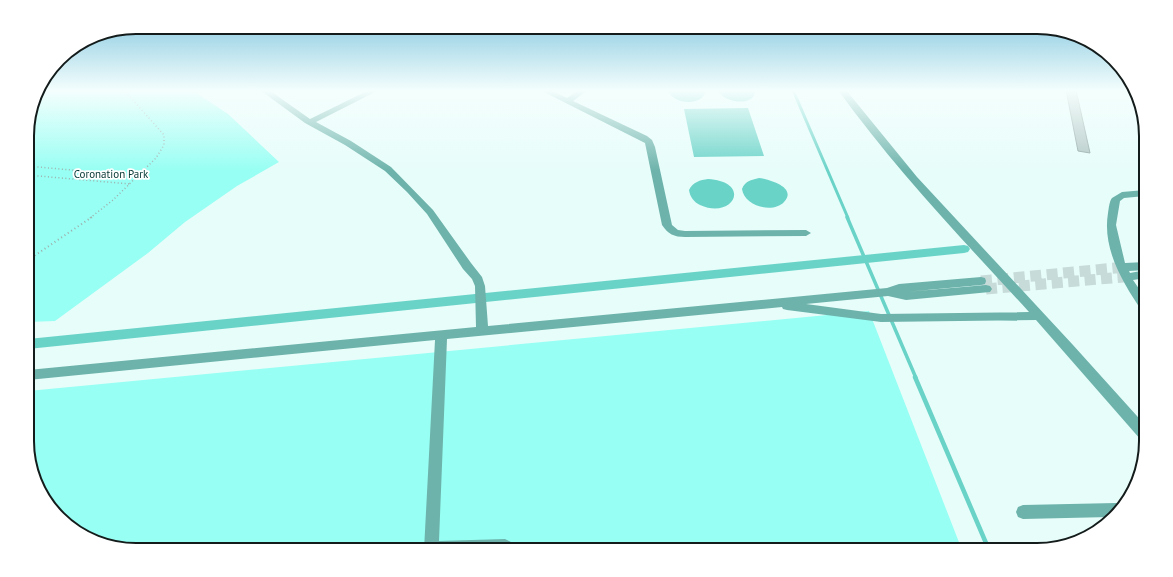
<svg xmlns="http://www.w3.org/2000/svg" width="1173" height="577" font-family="'PT Sans',sans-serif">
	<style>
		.green { fill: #97fff3 }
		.water { fill: #6ad3c8 }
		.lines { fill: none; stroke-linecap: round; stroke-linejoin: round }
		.stream-far2 { stroke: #6ad3c8; stroke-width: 3 }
		.stream-far1 { stroke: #6ad3c8; stroke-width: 3.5 }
		.stream { stroke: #6ad3c8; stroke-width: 4.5 }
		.canal { fill: #6ad3c8; fill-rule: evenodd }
		.building { fill: #b2c7c4; stroke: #92a6a3 }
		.minor-tunnel { stroke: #c7dbd9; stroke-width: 11; stroke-dasharray: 11 5.5; stroke-linecap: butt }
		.path-far1 { stroke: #9eafad; stroke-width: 1.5; stroke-dasharray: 1 2.5; stroke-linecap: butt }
		.path { stroke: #9eafad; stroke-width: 2; stroke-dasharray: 1 3; stroke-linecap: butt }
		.minor { fill: #6db3ab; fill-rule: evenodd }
		.labels { text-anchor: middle; stroke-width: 3.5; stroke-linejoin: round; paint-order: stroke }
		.park-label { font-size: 11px; fill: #043834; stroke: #fff }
		.rim { fill: none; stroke: #141c1b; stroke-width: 2 }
	</style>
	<rect width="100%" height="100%" fill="#e7fdfa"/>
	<path class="green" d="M38,90h154l36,24 51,48 -42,24 -52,36 -37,31 -93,68 -27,1 -1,-194z
		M869,311l93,239h-826l-48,-11 -39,-32 -21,-51v-65z"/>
	<path class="water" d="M668,90h37v2c-3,15 -34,12 -37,-2z
		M718,90h36l1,2c-1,15 -33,11 -37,-2z
		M748,108l16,48 -70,1 -10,-48z
		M759,178c9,1 39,9 25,24 -11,12 -40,4 -42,-13 3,-8 9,-9 17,-11z
		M708,179c45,3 25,41 -8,26 -6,-3 -10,-8 -11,-15 4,-8 11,-10 19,-11z"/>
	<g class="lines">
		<path class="stream-far2" d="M793,90l55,128"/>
		<path class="stream-far1" d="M847,217l69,161"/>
		<path class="stream" d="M915,377l74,173"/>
		<path class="canal" d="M964,245l4,1 2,3 -2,3 -4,1 -936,96v-10z"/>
	</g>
	<path class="building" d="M1066,90h10l14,63 -12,-2z"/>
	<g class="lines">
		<path class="minor-tunnel" d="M981,281l145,-14
			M986,289l148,-13"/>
		<path class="path-far1" d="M31,114l7,-11 3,-13
			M27,166l111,10
			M27,175l103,9
			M90,218l23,-18 43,-42 8,-13v-10l-40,-45"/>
		<path class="path" d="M28,260l64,-43"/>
		<path class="minor" d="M260,90h9l41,29 59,-29h10l-63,32 35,19 40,26 42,43 38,53 11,14 3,9 3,40 399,-38 12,-4 82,-7 4,1 1,3 -1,3 -4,1 -76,7 81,-7 4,1 2,3 -2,3 -84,8 -18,-4 -82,8 75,10 148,-2c-66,-72 -134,-143 -191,-222h8l71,87 156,168 73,81v16l-5,-2 -105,-120 -155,2 -94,-12 -4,-1 -1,-2 -335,32 -8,202 66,-2 12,6 2,5h-95l11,-210 -407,40v-10l448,-43 -1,-41 -3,-7 -9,-10 -36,-55 -20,-22 -22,-21 -40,-26 -40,-22z
			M540,90h10l17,8 12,-8h9l-15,11 74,35 5,4 3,7 17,78 6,5 7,1 121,-1 5,3 -5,3 -121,1c-11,0 -17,-3 -23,-12l-17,-82z
			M1145,190v6l-21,2 -4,3 -4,24 9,38 20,-1 1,8 -17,1 1,2 16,-3v8l-13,2 13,19v13l-4,-1c-19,-28 -40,-62 -34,-98 1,-5 1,-11 4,-15l10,-6z
			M1116,503l5,2 -11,12 -87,2 -5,-2 -2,-5 2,-5 5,-2z"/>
	</g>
	<linearGradient id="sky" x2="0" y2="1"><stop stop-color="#75c0db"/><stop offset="0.53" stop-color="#f4fefd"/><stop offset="1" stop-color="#f4fefd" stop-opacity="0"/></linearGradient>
	<rect width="1173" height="171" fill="url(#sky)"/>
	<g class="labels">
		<g class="park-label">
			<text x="111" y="178">Coronation Park</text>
		</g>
	</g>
	<path d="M0 0H1173V577H0ZM136 34H1037A102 102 0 0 1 1139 136V441A102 102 0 0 1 1037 543H136A102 102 0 0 1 34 441V136A102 102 0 0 1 136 34Z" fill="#fff" fill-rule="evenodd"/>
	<path class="rim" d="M136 34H1037A102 102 0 0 1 1139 136V441A102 102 0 0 1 1037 543H136A102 102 0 0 1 34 441V136A102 102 0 0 1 136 34Z"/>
</svg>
